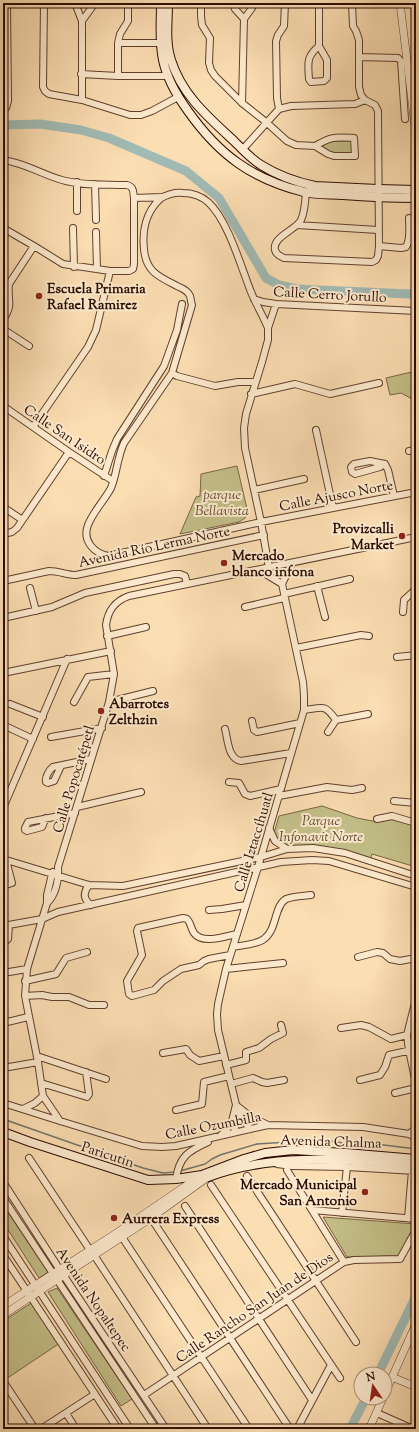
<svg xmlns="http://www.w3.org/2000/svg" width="419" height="1432" font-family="'Sorts Mill Goudy',serif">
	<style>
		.park { fill: #c4c089; stroke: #786646 }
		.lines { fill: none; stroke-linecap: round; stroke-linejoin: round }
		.stream { stroke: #72756d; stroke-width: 1.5 }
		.river { stroke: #a1bbb5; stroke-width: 9 }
		.minor-casing { stroke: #60402e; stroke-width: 8 }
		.tertiary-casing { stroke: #60402e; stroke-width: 8 }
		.secondary-casing { stroke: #2c0c02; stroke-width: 10 }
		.minor { stroke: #fdeace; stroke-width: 6 }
		.tertiary { stroke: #fdeace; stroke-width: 7 }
		.secondary { stroke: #fdeace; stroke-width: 8 }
		.poi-dot { fill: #8f2418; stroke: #fdeace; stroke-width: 1.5 }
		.labels { text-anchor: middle; stroke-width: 4; stroke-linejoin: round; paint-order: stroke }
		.poi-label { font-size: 14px; font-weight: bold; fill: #2c0c02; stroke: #fdeace; text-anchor: start }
		.street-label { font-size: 14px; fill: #2c0c02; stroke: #fdeace }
		.park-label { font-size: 14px; font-style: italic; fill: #614b31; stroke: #fdeace }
	</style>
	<rect width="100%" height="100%" fill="#fcdeb3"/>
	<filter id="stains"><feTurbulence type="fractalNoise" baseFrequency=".005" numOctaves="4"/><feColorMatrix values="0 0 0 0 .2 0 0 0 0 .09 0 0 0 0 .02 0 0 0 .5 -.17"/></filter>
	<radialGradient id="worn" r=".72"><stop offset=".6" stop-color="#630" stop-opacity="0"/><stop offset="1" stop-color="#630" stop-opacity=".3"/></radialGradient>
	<path class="park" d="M330,141h24v15h-21l-11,-9z
		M416,371v30l-15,-8 -11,2 -4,-17z
		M237,466l11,47 -3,5 -6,4 -59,12 16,-37 4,-1 1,-22z
		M322,806l35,12 21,4 4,-5 34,9v41l-44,-13 -2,7 -59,-12 -26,2 -12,-15 6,-20z
		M3,1205l45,67 -9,6 -36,-56z
		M323,1217l93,7v4l-16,28 -53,1z
		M57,1288l75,111 -11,7 -73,-114z
		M33,1302l27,41 -54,36 -3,-5v-53z"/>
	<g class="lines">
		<path class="stream" d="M3,1119l140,49 20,5 13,-1
			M180,1171l25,-7 7,-5 8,-4 37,-11 31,-2 8,-2h30l22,4h28l40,5"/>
		<path class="river" d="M414,3l2,17
			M3,125l37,-1 41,6 28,8 77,33 33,27 47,80 13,7 18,4 112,5 7,-2
			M378,1374l38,-78
			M350,1429l16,-31"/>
		<g class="minor-casing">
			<path id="minor" d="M44,3l-1,84 2,4 4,3 33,6 48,15h11l11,-4 26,-14
				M75,3l7,18v79
				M201,3v13l1,9 8,13 -1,25 2,7 4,6 27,27 24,19 21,19 9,4 19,1 13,8 6,2h21l-1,-18c-19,-1 -22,-2 -39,8
				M233,3l2,6 9,10
				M244,19l8,-11 2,-5
				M82,21l13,-18
				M118,43h42
				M319,46c-13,11 -11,17 -10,33l2,3 13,-1 3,-3v-18l-8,-14v-43
				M360,57l38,1 3,3 4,58
				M81,74l37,2h49
				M118,76v-33l2,-9 8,-13v-18
				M242,103l2,-84
				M3,109l3,-1 2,-7 -1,-98
				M279,109l-2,-11 -1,-57 2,-6 6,-9 1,-23
				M243,149l36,-40 12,-3 64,-2 10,-4
				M3,160c22,3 38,14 59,20 20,6 44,4 65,5 7,2 6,6 7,13v66l-1,5 -4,2h-19l-47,-7 -29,-18 -31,-18
				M77,182v29
				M95,184l1,36
				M306,192c-1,9 -1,20 -5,28 -5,10 -29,17 -26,30 1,4 4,6 9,8l88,4 4,-2 2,-4 1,-10 -1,-135 -3,-6 -10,-5 -4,-5 -2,-8v-47l-3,-9 -3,-5 -1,-23
				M134,198l28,-1
				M297,225l81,5
				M73,228l1,39
				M96,232l1,37
				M379,246l22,2 5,-1c5,-8 3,-20 3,-29
				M254,299l9,3 13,2 140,7
				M3,320c11,-17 4,-18 6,-36l25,-38
				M268,328c-5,-12 -12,-24 -17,-36 -10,-25 -23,-72 -43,-90 -7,-6 -17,-9 -25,-9 -8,-1 -18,2 -23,6 -14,13 -18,32 -16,50 2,24 16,28 35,38 5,2 9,4 11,9 1,3 1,7 2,9l-20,68 -48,70c-7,15 -7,31 -13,45 -7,13 -18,24 -23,37 -6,16 6,28 20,31l153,-34 155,-30
				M3,329l26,17
				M172,373l5,3 38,10 23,-4h17
				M251,394l44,-10 35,10 49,-11
				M3,406l66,46 44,29
				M33,427l55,-80 8,-17 14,-59
				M316,430l17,78
				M409,451l7,-1
				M415,461h1
				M385,464l-5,3 -25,7 -3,-2 -1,-5 3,-3 16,-3 15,3 3,6 6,26
				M104,476l8,-25 5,-12 47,-73 13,-36 5,-26
				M254,490l50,-11
				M3,507l18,12
				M3,534l9,-2 5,-4 52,-76
				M269,568l-8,-46 -16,-74 -1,-20 2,-14 16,-52 6,-22v-12l8,-24
				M259,570l23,14
				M3,581l46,-10c10,0 18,4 27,4l188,-40
				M317,586l8,31
				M30,588l6,23
				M284,594l66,-15
				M245,607l39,-9
				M403,612l1,-12 12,-11
				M3,618l49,-11 33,-14 89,-19h6l5,2 2,8
				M107,636l39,-9
				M296,648l65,-13 8,1
				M397,657l19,-2
				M3,673l108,-22
				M74,702l14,-25 26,-3
				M109,702l44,-11
				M10,704l33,13
				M304,710c19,-2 20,-7 32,10l32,-6
				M252,721l2,9 3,2 43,-9
				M3,725l30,14
				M225,729c3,11 3,30 16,32l50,-8
				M328,732l8,-12
				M51,737l51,-9
				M61,766l-7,15 -6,2 -2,-1c-1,-5 3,-12 7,-15l38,-8
				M229,782l10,1 6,11 5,2 31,-7
				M279,796l48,-9 25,3 10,-2
				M394,801l22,2
				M77,807l64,-15
				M3,808l64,-149
				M46,818l-4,9 -15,4 -2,-1v-2l3,-6 47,-9
				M377,819l15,-3 24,7
				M269,828l6,13 12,8
				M3,859l86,26 34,1 138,-29 26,-8 26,-1 32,5 71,23
				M53,872l-1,2 -5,21v8l-20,66 -2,27 13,66 5,34 17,25
				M89,885c-6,8 -6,14 2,20
				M3,886l9,-3 -6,-23
				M47,903c9,-8 12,-24 11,-36l51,-165 5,-28 -8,-49c2,-15 9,-24 23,-29l287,-59
				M209,910l13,-1 24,-4
				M3,926l39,-7 16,-7 223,-50 31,-2 17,1 87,26
				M3,941l4,-1 1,-1 1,-14
				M233,947c9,-2 23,-2 31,-8 13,-9 10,-33 22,-40 7,-3 17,-3 25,-4
				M230,955l-21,4 -5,2 -5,4 -18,4 -18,12 -9,9 -22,6 -3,-2 -2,-13 15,-26 -5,-24 1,-3 45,-10 4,1c4,4 4,10 7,14 9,12 31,3 43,1
				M358,957l19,-5 6,1 7,6 10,2 16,-3
				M226,969l57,-6
				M3,973l24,-4
				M25,981l31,-7 10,-16 21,-6
				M25,996l17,-1 10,2h17l20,8h15
				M416,999l-9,36 2,15 7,34
				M3,1023l25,-6
				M341,1028l20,-3 8,2 22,12 16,-4
				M163,1053l23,-4 4,6 9,6 25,-5
				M37,1056l69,23
				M226,1065l20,-5v-8l13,-4 12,-9 12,-6 -2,-8
				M3,1068l35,-6
				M360,1080l20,-5 5,-8 4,-12 27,-6
				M41,1083l46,14 2,-3 -3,-22
				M231,1084l22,-6 9,4 5,1 17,-3
				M395,1093l21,-5
				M3,1103l57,18 82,25 20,1 14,-1 92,-21 95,2 46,7 7,4
				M23,1109l12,-6 8,-7
				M176,1110l26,-6 2,-22 25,-6
				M251,1129l-8,-8 -5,-8 -20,-83 -1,-16 1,-10 8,-35 32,-102 46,-157v-14l-1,-14 -21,-98 10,-21
				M234,1132l4,-19
				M409,1134l7,-6
				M220,1136l11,-11 5,-20 15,12 17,8
				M29,1158l61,92
				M277,1164l15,2 55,1 69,4
				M287,1170l57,92
				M247,1176l109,166
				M176,1179c3,-22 12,-28 32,-37
				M3,1182l57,88 106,159
				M211,1185l129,193
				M3,1198l153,231
				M185,1206l127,194
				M312,1210l104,9
				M342,1213l5,-46
				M151,1218l139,211
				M408,1218l4,-47
				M120,1234l129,195
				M3,1236l127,193
				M3,1255l115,174
				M94,1255l114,174
				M3,1381l32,48
				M144,1395l200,-133 10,-2 46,-1 16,-29
				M66,1413l10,16
				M377,1413l36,16
				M41,1429l54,-35
				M297,1429l34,-64"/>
		</g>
		<g class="tertiary-casing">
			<path id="tertiary" d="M400,3l15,123 1,29
				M3,1306l115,-74 82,-56
				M3,1315l148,-97 57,-41
				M392,1377l24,10
				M385,1393l31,-69
				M369,1429l14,-31"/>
		</g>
		<g class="secondary-casing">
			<path id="secondary" d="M161,3c0,19 -2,38 2,57 4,19 14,36 25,51 31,44 64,68 116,81 13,3 27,2 39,3 25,2 49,3 73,3
				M168,3c0,19 -3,39 3,57 11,35 37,57 63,81 8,8 17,18 27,24 16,10 35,17 54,21l63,3 38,1
				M3,1132l27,10 118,38 28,-1 26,-4 42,-16 21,-6 28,-3 53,3 70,6
				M208,1177c68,-25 137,-17 208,-12"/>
		</g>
		<use href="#minor" class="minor"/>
		<use href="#tertiary" class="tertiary"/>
		<use href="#secondary" class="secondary"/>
	</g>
	<g class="poi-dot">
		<circle cx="39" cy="296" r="4"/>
		<circle cx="402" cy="536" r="4"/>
		<circle cx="224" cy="563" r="4"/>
		<circle cx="101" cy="711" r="4"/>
		<circle cx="365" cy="1192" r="4"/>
		<circle cx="114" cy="1218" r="4"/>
	</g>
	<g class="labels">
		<g class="poi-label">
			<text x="47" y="293">Escuela Primaria<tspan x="47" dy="16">Rafael Ramirez</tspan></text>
			<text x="394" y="533" text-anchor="end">Provizcalli<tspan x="394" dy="16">Market</tspan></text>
			<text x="232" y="560">Mercado<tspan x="232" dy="16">blanco infona</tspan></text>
			<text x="109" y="708">Abarrotes<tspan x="109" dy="16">Zelthzin</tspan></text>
			<text x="357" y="1189" text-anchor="end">Mercado Municipal<tspan x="357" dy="16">San Antonio</tspan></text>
			<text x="122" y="1223">Aurrera Express</text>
		</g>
		<g class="street-label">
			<text transform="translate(330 294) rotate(3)" y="5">Calle Cerro Jorullo</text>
			<text transform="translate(65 434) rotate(34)" y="5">Calle San Isidro</text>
			<text transform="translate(336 495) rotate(-11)" y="5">Calle Ajusco Norte</text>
			<text transform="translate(154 546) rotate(-12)" y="5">Avenida Río Lerma Norte</text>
			<text transform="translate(73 779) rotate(-73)" y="5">Calle Popocatépetl</text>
			<text transform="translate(253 842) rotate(-73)" y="5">Calle Iztaccíhuatl</text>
			<text transform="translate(213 1125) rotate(-11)" y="5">Calle Ozumbilla</text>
			<text transform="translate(331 1141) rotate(2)" y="5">Avenida Chalma</text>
			<text transform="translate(108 1154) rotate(18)" y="5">Paricutin</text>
			<text transform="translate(94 1299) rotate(56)" y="5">Avenida Nopaltepec</text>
			<text transform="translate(254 1307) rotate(-34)" y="5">Calle Rancho San Juan de Dios</text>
		</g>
		<g class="park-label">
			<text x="222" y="499">parque<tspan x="222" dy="16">Bellavista</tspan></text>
			<text x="321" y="825">Parque<tspan x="321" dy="16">Infonavit Norte</tspan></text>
		</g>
	</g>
	<rect width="419" height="1432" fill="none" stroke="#fcdeb3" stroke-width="16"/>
	<rect x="4" y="4" width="411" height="1424" fill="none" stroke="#2c0c02" stroke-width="2"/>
	<rect x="8" y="8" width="403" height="1416" fill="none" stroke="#2c0c02"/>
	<g transform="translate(373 1386) rotate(347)"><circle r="19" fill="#fdeace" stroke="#a9917c"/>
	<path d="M0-3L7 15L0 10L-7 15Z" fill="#8f2418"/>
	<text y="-6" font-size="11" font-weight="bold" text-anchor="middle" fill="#2c0c02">N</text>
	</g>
	<rect width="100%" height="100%" filter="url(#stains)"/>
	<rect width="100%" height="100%" fill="url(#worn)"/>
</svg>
